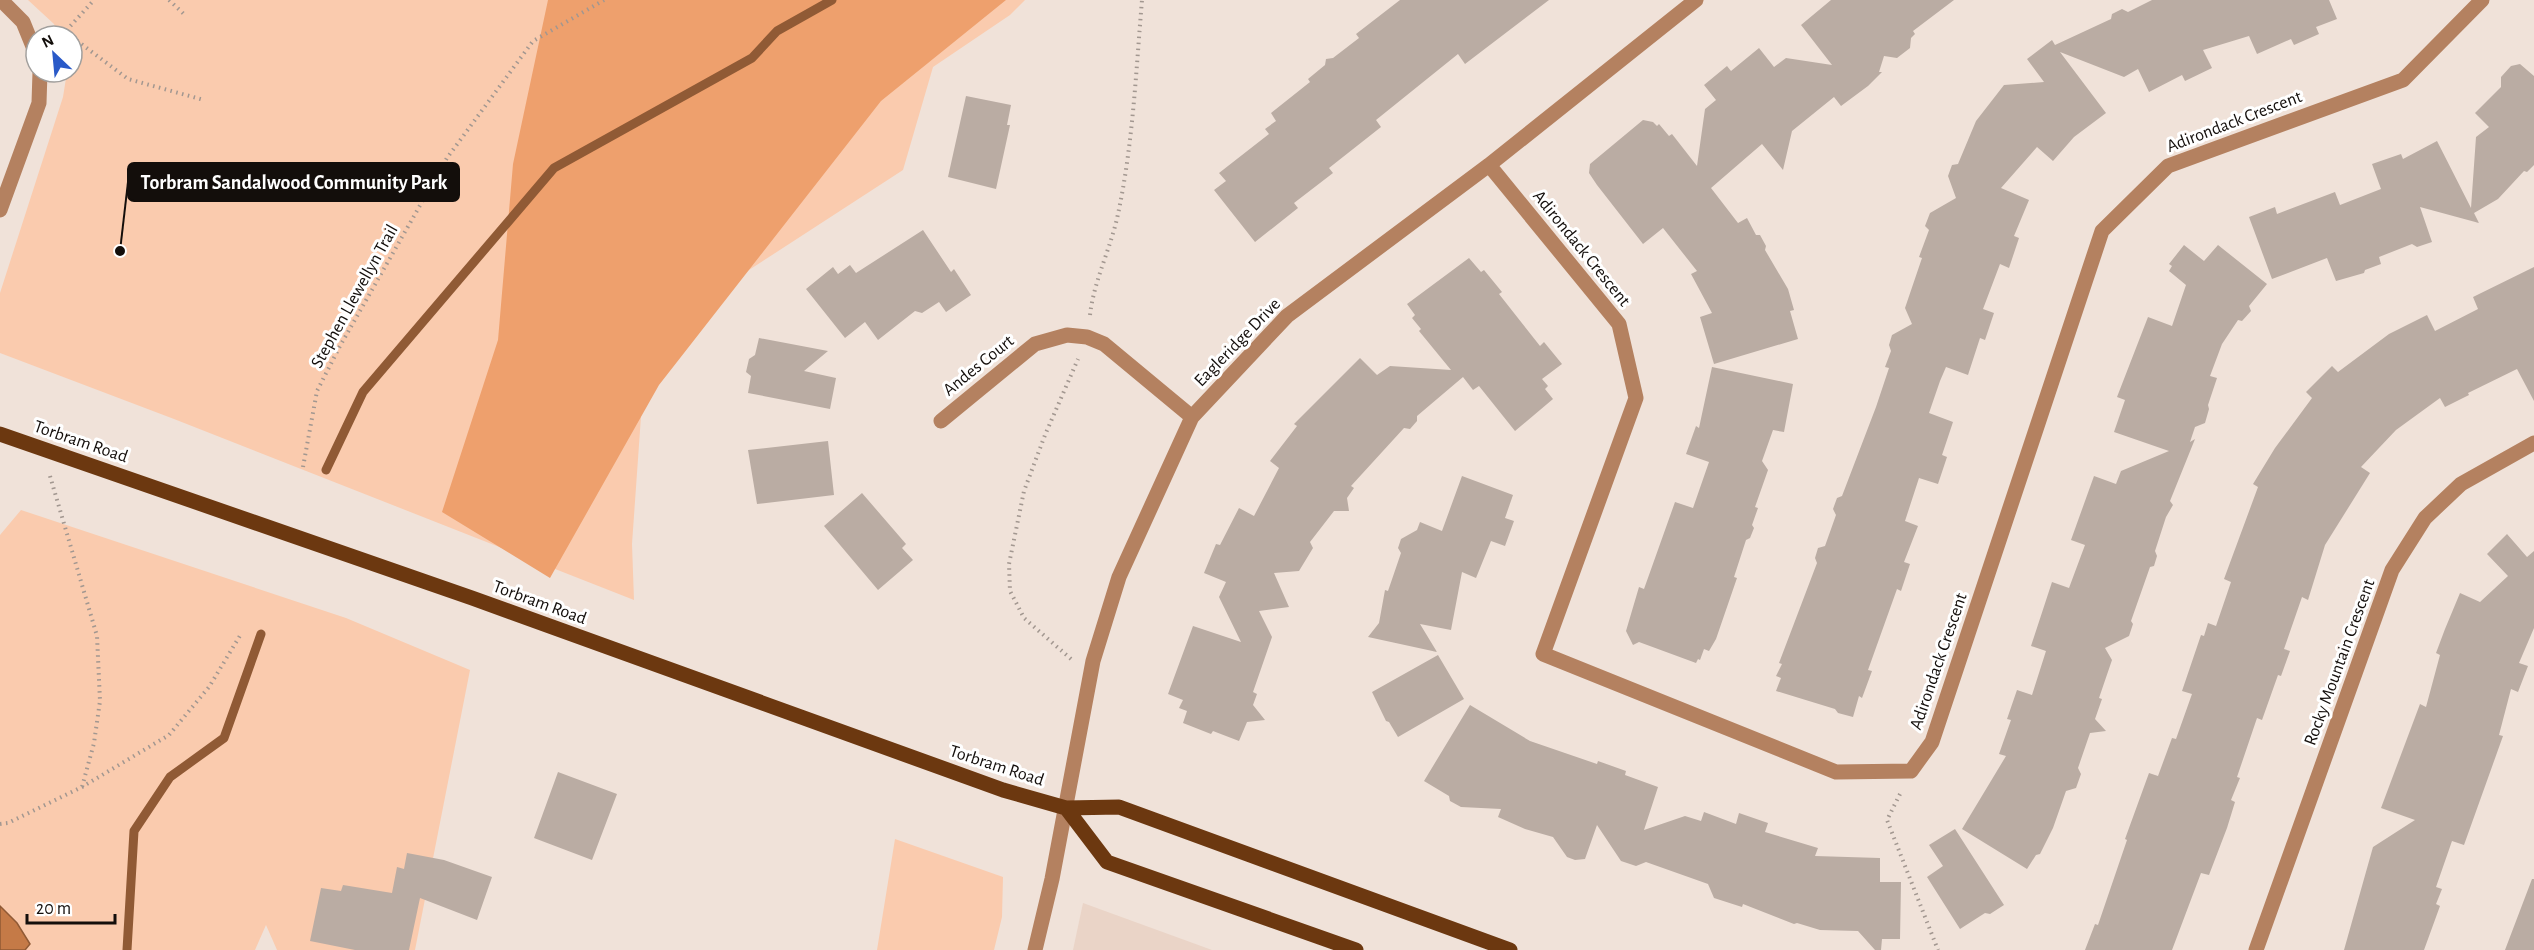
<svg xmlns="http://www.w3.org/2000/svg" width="2534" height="950" font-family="'Alegreya Sans',sans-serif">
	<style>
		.built { fill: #ead4c7 }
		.green { fill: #facbae }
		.forest { fill: #eea06d }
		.water { fill: #c57a47; stroke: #905a35; stroke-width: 1.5 }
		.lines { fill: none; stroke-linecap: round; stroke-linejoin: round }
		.stream { stroke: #905a35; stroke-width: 9 }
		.building { fill: #baaca3 }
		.path { stroke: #a29790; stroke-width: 4; stroke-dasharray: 1.5 4.5; stroke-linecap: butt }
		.minor { stroke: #b48160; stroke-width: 15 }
		.major { stroke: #6c3810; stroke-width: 15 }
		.labels { text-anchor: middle; stroke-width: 6; stroke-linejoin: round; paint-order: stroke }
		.street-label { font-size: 18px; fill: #130e0b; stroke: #fff }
		.leader { fill: none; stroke: #130e0b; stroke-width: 2 }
		.callout-dot { fill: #130e0b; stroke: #fff; stroke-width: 2 }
		.callout { fill: #130e0b; stroke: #130e0b; stroke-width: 2 }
		.callout-label { font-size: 20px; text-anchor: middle; font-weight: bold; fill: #fff }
	</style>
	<rect width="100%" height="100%" fill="#f0e2d9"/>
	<path class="built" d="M1083,903l129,47h-139z"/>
	<path class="green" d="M28,0h997l-15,15 -77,52 -30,103 -174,113 -85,91 -12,170 2,56 -460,-181 -174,-66v-60l63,-196 4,-25h5v-36h-13l-5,-12z
		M21,510l325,108 124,52 -55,280h-138l-11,-25 -11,25h-255v-415z
		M895,839l108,38 -1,40 -8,33h-117z"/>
	<path class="forest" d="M548,0h458l-125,101 -222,284 -109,193 -108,-66 56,-172 15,-176z"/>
	<path class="water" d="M0,906l17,17 13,21 -5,6h-25z"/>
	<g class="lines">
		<path class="stream" d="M326,470l37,-78 191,-224 198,-110 25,-27 55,-31
			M127,950l7,-119 36,-54 54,-39 37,-104"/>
	</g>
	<path class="building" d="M1400,0h149l-84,64 -7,-10 -82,66 5,7 -52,41 4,5 -39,30 4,5 -43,34 -41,-52 12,-9 -7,-8 50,-39 -4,-5 11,-8 -5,-8 39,-31 -2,-3 17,-14 1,-6 7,-1 26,-20 -3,-4z
		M1831,0h123l-41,31 2,3 -4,4 -1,10 -13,10 -13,-2 -5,16h3l-14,14 -27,20 -7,-9 -42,34 -9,39 -21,-26 -51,44 27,35 9,-5 9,17h4l6,11 -1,4 23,39 6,21 -4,1 8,28 -84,25 -14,-47 12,-4 -21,-39 6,-3 -34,-43 -20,16 -46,-59 -8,-12 1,-9 53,-44 10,2 4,4 2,-2 10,12 3,-2 25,32 8,-57 11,-9 -12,-15 23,-19 4,5 28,-23 15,19 12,-9 46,7 -31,-40z
		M2152,0h177l8,19 -21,8 3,7 -25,11 -3,-6 -34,15 -8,-18 -46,14 9,18 -27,13 -3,-6 -33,17 -11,-23 -14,8 -64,-25 46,61 -32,24 -21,24 -16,-14 -36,41 28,12 -15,36 5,2 -10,30 -9,-4 -17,45 11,4 -9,27 -5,-2 -12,37 -22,-8 -6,14 -11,32 24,9 -11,33 5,2 -9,27 -19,-6 -14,43 13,5 -14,36 6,2 -9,27 -4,-2 -29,81 4,1 -10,27 -3,-2 -6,21 -15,-4 -3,-4 -59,-18 5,-13 -5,-2 6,-12 -3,-1 38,-100 -2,-5 3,-10 7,-2 11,-31 -3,-6 4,-11 5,-2 34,-89 13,-39 -4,-1 6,-16 -2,-6 3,-10 20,-11 -7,-16 17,-50 -3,-1 10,-27 -4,-4 5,-13 26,-15 -8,-22 4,-11 6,-1 18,-43 28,-36 40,-3 -17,-23 25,-19 3,5 56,-26 1,-5 10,-5 6,3z
		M2520,64l14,12v89l-7,7 -3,-1 -26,28 -24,14 5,10 -59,-16 12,35 -15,5 -5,-3 -33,13 2,7 -16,6 -1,3 -28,8 -9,-23 -55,21 -23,-62 26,-10 2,7 58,-22 5,13 41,-16 -9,-25 29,-10 2,5 34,-18 34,67 5,-71 13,-10 -14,-14 26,-26v-10l10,-11z
		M966,96l45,9 -4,20h3l-14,64 -48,-12z
		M923,230l28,42 3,-3 17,26 -25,17 -7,-10 -17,11 -7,-2 -37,29 -13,-18 -20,16 -39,-49 27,-22 5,7 12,-9 6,8z
		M2184,245l20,16 14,-16 49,39 -18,22 2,5 -9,10 -4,-1 -16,24 -12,32 7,2 -9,27 1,4 -4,14 -10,4 -5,15 5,-3 -25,62 3,4 -7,12 -11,34 2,5 -3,10 -4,1 -19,54 2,3 -4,12 -24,12 7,12 -13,38 3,1 -7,20 11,12 -16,2 -12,35 3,6 -5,14 -10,3 -13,37 -13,26 -4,1 -9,14 -65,-40 44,-73 -7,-2 12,-34 -4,-1 10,-29 15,5 14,-44 -15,-5 21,-64 17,6 16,-43 -14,-5 23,-64 22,8 5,-13 48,-20 -55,-19 11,-32 -8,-3 31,-80 24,9 14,-41 -17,-14 3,-5 -3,-2z
		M1469,258l12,14 3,-2 18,22 -3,2 41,52 4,-4 18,22 -20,15 6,7 -3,3 8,10 -38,32 -36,-45 -6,4 -10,-13 -46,39v5l-7,8 -6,-1 -53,58 3,2 -7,10 2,13h-15l-24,31 3,6 -14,23 -25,2 15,34 -30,4 13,26 -19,55 4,2 -4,11 12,15 -18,2 -8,19 -26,-10 -2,3 -28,-11 4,-12 -8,-3 4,-8 -15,-6 25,-68 48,16 -22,-45 7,-15 -22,-9 12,-29 4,1 19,-37 15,8 25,-48 -9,-7 27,-35 -3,-2 66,-66 17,17 13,-9 61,4 -32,-39 2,-2 -9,-11 3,-3 -8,-11z
		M2534,267v134l-17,-32 -49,24 1,2 -24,12 -5,-9 -44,32 -35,37 9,6 -45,72 -17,55 -6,-3 -18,52 6,2 -9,25 -3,-1 -16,45 -5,-2 -20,59 3,1 -9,22 4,2 -8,26 -18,47 -8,-2 -29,77h-87l10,-26 3,1 29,-85 -2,-1 24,-66 9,3 14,-38 4,1 16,-45 -10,-3 19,-56 3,1 4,-13 8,3 15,-44 -7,-3 34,-92 -5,-3 22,-36 37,-50 -6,-6 26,-26 6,6 51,-38 38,-19 8,16 43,-22 -5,-12z
		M759,338l69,13 -24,20 32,7 -6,31 -82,-16 3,-17 -5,-4 3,-13 6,-4z
		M1712,367l81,17 -9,48 -11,-2 -11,31 6,9 -13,37 3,1 -6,17 2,3 -4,10 -4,2 -12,37 3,1 -21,61 -7,12 -5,-2 -4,11 -2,-1 -2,4 -57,-21 -6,3 -7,-14 13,-44 5,2 31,-87 18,6 16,-46 -23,-8 10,-28 3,2z
		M828,441l6,54 -77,9 -9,-54z
		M1462,476l51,19 -8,23 9,3 -9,25 -14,-5 -15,37 -14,-6 -11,58 -31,-6 17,28 -69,-15 11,-14 6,-33 3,1 13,-38 -3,-5 3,-9 16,-9 3,-8 22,9z
		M862,493l44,51 -4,4 11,12 -35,30 -54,-64z
		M2507,534l20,23 7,-6v77l-15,35 9,3 -10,26 -7,-3 -12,46 4,1 -39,109 -12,-4 -16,46 6,2 -6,15 4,2 -16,44h-80l29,-103 42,-27 -34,-12 39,-104 6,3 14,-52 -4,-2 9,-24 15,-36 20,9 28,-26 -21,-22z
		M1438,655l26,44 -66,38 -9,-15 -3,-1 -14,-29z
		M1470,705l60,36 67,23 1,-3 28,10 -1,4 33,12 -14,43 41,-14 16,5 3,-9 32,12 3,-11 29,10 -3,9 53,16 -3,8 65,2v24h21l-1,57h-18l-1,11h-6l-17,-19 -38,-1 -23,-7 -3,1 -51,-20 -1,3 -28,-9 -6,-14 -62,-22 -10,4 -15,-5 -24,-36 -12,34 -10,1 -8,-3 -14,-20 -28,-8 -27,-12 3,-8 -40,-2 -11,-6 -1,-5 -25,-15z
		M558,772l59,22 -25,66 -58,-22z
		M1955,829l49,76 -14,9 -5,-1 -25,16 -33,-52 16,-11 -14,-21z
		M407,853l37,7 48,17 -15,43 -57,-22 -11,52h-54l-45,-9 11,-53 20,3 2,-6 49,8 5,-26 7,2z
		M2532,879h2v71h-29z"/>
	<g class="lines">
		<path class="path" d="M169,0l17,16
			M56,36l9,-4 29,-32
			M72,37l56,42 76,21
			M1090,315c4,-35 21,-67 28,-101 15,-70 18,-143 24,-214
			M303,467l14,-76 23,-45 107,-188 86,-117 71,-41
			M50,476l47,160 3,65 -6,42 -12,44
			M1071,659l-47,-41 -14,-27 -1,-27 15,-73 21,-56 33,-76
			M1900,794l-13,26 51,130
			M0,824l8,-1 74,-36 87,-52 40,-48 32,-53"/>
		<path class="minor" d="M1,0l22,22 13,32
			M1489,165l130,159 17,74 -93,256 293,118 75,-1 21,-29 170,-511 66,-65 235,-86 79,-80
			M0,210l39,-107 1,-31
			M941,421l94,-77 32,-9 20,2 17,7 88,73
			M1035,950l17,-71 41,-218 26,-84 73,-160 95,-101 202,-151 207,-165
			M2256,950l136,-380 33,-52 36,-34 73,-41"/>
		<path class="major" d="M0,434l472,164 531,192 63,18 53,-1 391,143
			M1066,808l41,54 249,88"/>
	</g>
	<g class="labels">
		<g class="street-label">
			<text transform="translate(2234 121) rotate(-21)" y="6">Adirondack Crescent</text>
			<text transform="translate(1582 248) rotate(51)" y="6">Adirondack Crescent</text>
			<text transform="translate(354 296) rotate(-61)" y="6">Stephen Llewellyn Trail</text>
			<text transform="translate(1237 342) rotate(-46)" y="6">Eagleridge Drive</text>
			<text transform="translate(978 365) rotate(-39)" y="6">Andes Court</text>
			<text transform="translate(81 441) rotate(19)" y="6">Torbram Road</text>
			<text transform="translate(540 602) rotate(20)" y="6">Torbram Road</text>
			<text transform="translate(1938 661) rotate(-71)" y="6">Adirondack Crescent</text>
			<text transform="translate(2339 662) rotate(-70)" y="6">Rocky Mountain Crescent</text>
			<text transform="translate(997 765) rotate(18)" y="6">Torbram Road</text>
		</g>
	</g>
	<path class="leader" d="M120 251L128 182"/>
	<circle class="callout-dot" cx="120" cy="251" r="6"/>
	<rect class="callout" x="128" y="163" width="331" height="38" rx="6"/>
	<g class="callout-label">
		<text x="294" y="189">Torbram Sandalwood Community Park</text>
	</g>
	<g transform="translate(54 54) rotate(334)"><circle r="28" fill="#ffffff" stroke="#a19f9d" stroke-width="1.5"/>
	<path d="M0-4.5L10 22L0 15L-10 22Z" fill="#2a5ac8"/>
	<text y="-9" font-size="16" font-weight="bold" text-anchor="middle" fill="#130e0b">N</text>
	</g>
	<path d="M27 914v9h88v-9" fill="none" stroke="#130e0b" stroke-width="3"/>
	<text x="36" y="914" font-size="18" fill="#130e0b" stroke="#ffffff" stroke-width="4.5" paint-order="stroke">20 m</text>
</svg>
